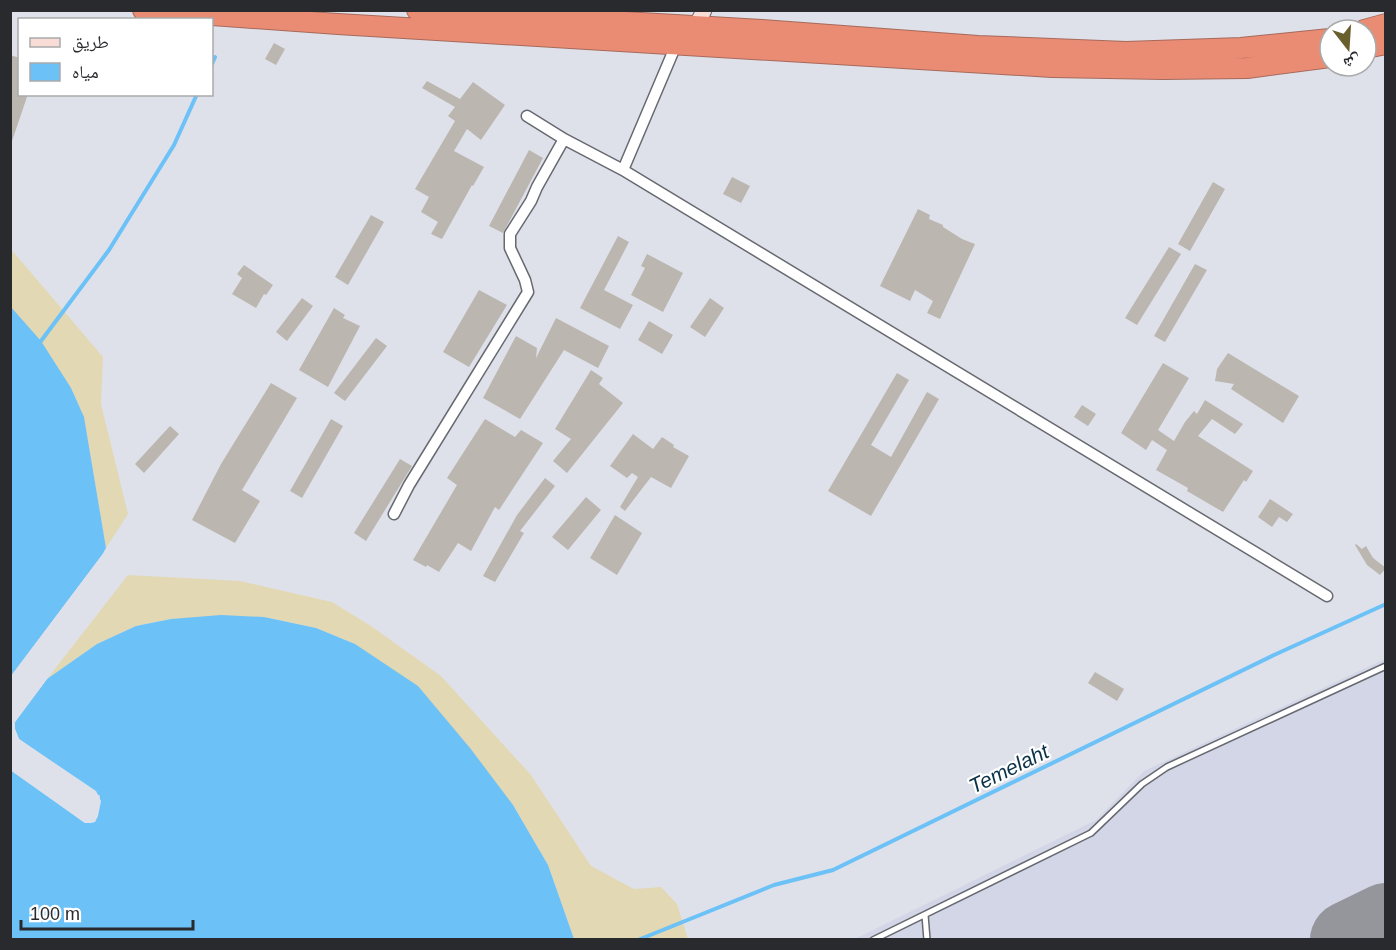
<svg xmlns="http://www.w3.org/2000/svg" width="1396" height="950" font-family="Arial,'Noto Naskh Arabic',sans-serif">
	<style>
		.built { fill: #d3d6e6 }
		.sand { fill: #e2d8b3 }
		.water { fill: #6cc1f7 }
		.pier { fill: #dfe1ea }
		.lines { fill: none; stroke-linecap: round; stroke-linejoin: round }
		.stream { stroke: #6cc1f7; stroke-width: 4 }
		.runway { stroke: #94969c; stroke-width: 78 }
		.building { fill: #bbb6af }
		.lane-casing { stroke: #676970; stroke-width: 8 }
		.street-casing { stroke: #676970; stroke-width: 13 }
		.secondary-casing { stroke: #676970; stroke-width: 17 }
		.highway-casing { stroke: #a66a5b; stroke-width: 22 }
		.lane { stroke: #fff; stroke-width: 5 }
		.street { stroke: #fff; stroke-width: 10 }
		.secondary { stroke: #f9dcd5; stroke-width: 15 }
		.highway { stroke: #ea8c74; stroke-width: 20 }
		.labels { text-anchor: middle; stroke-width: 4.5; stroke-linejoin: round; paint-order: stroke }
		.water-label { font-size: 21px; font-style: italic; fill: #0c3248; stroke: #fff }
	</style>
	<rect width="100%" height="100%" fill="#dfe1ea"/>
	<path class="built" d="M1385,659v280l-532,1 243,-120 48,-49z"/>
	<path class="sand" d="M10,248l93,109 -2,47 27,110 -22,34 -22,-130 -13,-30 -60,-6z
		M128,575l112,6 92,21 39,24 70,50 90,99 60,91 43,23 27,-2 16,17 11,35h-114l-26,-74 -35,-60 -158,-161 -39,-16 -52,-11 -93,2 -35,7 -39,18 -50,35z"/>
	<path class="water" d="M10,306l31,35 30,47 13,29 22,131 -4,7 -91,121z
		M221,615l43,2 52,11 39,16 63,42 52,62 43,57 35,60 26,74h-563l-1,-169 75,53 10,-1 5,-26 -81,-57 -4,-10v-7l32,-43 50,-35 39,-18 35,-7z"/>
	<path class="pier" d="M102,555l3,2 -72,97 -23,25 1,-3z
		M53,671l-38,51v7l4,10 77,52 5,10 -3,15 -3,6 -5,1h-5l-74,-53v-3l75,53 7,-1 2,-4 3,-14 -4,-8 -77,-52 -5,-11 1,-9 32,-44z"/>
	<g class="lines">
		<path class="stream" d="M212,64l3,-7
			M41,341l68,-91 65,-105 23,-51
			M638,940l136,-55 59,-15 441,-215 112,-51"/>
		<path class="runway" d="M1349,940l37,-18"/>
	</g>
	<path class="building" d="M274,43l11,6 -9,16 -11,-6z
		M10,55l10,3v36h8l-16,47 -2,-1z
		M427,81l33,18 13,-17 32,23 -24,35 -14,-11 -13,22 30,16 -11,19 -1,-1 -30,54 -11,-5 7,-12 -17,-10 8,-15 -14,-8 40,-68 -7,-5 7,-9 -33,-19z
		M529,150l14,8 -40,75 -14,-7z
		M732,177l18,9 -9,17 -18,-9z
		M1213,182l12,7 -35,62 -12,-7z
		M918,209l12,6 -1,4 14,6v2l19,12 13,5 -35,75 -13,-6 6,-12 -18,-11 -5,11 -30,-15z
		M371,215l13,7 -36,63 -13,-8z
		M618,236l11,6 -25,48 29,15 -13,24 -40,-21z
		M1169,247l12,7 -44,71 -12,-7z
		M647,254l36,19 -20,39 -32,-17 14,-27 -4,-2z
		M1195,264l12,6 -42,72 -11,-6z
		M244,265l29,20 -7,10 -2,-1 -8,14 -24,-14 10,-16 -5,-4z
		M479,290l28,15 -38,62 -26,-15z
		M302,298l11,8 -26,35 -11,-9z
		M710,298l14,10 -19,29 -15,-10z
		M334,308l11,7 -2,3 17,8 -32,61 -29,-17z
		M556,318l53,28 -11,22 -34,-18 -44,69 -37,-21 33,-62 21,12 -1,10z
		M649,321l24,14 -11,19 -24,-14z
		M376,338l11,8 -42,55 -11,-8z
		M1228,353l71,43 -16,27 -52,-34 3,-5 -19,-3 2,-12z
		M1163,363l26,15 -31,52 16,11 11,-19 9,-11 3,3 8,-14 38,24 -8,10 -23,-15 -14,17 55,35 -7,11 -2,-2 -21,32 -36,-21 1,-3 -32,-18 11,-20 -15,-10 -6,10 -25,-17z
		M591,370l12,8 -4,6 24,19 -56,70 -14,-12 18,-22 -16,-10z
		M897,373l12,7 -38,65 20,12 36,-65 12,7 -68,117 -43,-25z
		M271,383l26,15 -55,92 18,11 -25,42 -43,-23 29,-56z
		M1082,405l14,9 -8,12 -14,-9z
		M331,419l12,7 -41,72 -12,-7z
		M485,419l30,18 6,-7 22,13 -44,67 -4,-3 -24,44 -13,-8 -19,29 -12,-7 -1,2 -13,-7 44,-75 -10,-7z
		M170,426l9,8 -35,39 -9,-9z
		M633,434l20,15 9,-12 12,8 -1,2 16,9 -18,32 -20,-11 -26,34 -5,-4 18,-30 -6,-4 -5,5 -17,-12z
		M400,459l12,7 -46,75 -12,-8z
		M545,478l10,8 -35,45 4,2 -29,49 -12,-6 34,-61z
		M586,497l15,13 -33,40 -16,-13z
		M1270,499l23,15 -6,8 -8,-5 -7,10 -14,-10z
		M615,515l27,18 -25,42 -27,-17z
		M1356,544l6,5 4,-3 7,12 13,10 -6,7 -13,-10 -12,-20z
		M1095,672l29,17 -7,12 -29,-18z"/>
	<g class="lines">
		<g class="lane-casing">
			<path id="lane" d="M925,915l2,25
				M873,940l218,-107 51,-49 25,-17 219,-101"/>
		</g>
		<g class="street-casing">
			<path id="street" d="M527,116l37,23 59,31 704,426
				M623,170l53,-125
				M394,514l15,-29 119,-193 -3,-12 -15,-32v-14l21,-33 6,-14 27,-48"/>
		</g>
		<g class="secondary-casing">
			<path id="secondary" d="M692,35l12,-25"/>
		</g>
		<g class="highway-casing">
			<path id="highway" d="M143,10l195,14 714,43 111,2 84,-1 83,-11
				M417,10l345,20 216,16 148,6 115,-4 89,-9
				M1364,30l22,-6
				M1366,48l20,-4"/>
		</g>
		<use href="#lane" class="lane"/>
		<use href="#street" class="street"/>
		<use href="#secondary" class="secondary"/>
		<use href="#highway" class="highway"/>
	</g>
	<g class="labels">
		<g class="water-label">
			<text transform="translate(1009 769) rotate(-26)" y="7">Temelaht</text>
		</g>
	</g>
	<rect width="1396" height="950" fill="none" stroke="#292a2d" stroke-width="24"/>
	<rect x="18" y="18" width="195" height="78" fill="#ffffff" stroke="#a9aaab" stroke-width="1.5"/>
	<rect x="30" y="38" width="30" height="9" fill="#f9dcd5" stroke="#a9aaab" stroke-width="1.5"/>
	<text x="72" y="48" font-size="18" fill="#292a2d">طريق</text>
	<rect x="30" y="63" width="30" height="18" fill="#6cc1f7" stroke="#a9aaab" stroke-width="1.5"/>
	<text x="72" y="78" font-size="18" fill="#292a2d">مياه</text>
	<g transform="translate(1348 48) rotate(163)"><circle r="28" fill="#ffffff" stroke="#a9aaab" stroke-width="1.5"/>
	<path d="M0-4.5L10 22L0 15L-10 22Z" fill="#695f2c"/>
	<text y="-9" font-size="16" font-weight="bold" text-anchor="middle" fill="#292a2d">ش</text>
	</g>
	<path d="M21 920v9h172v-9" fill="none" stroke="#292a2d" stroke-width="3"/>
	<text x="30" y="920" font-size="18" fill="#292a2d" stroke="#ffffff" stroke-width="4.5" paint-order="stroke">100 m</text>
</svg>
